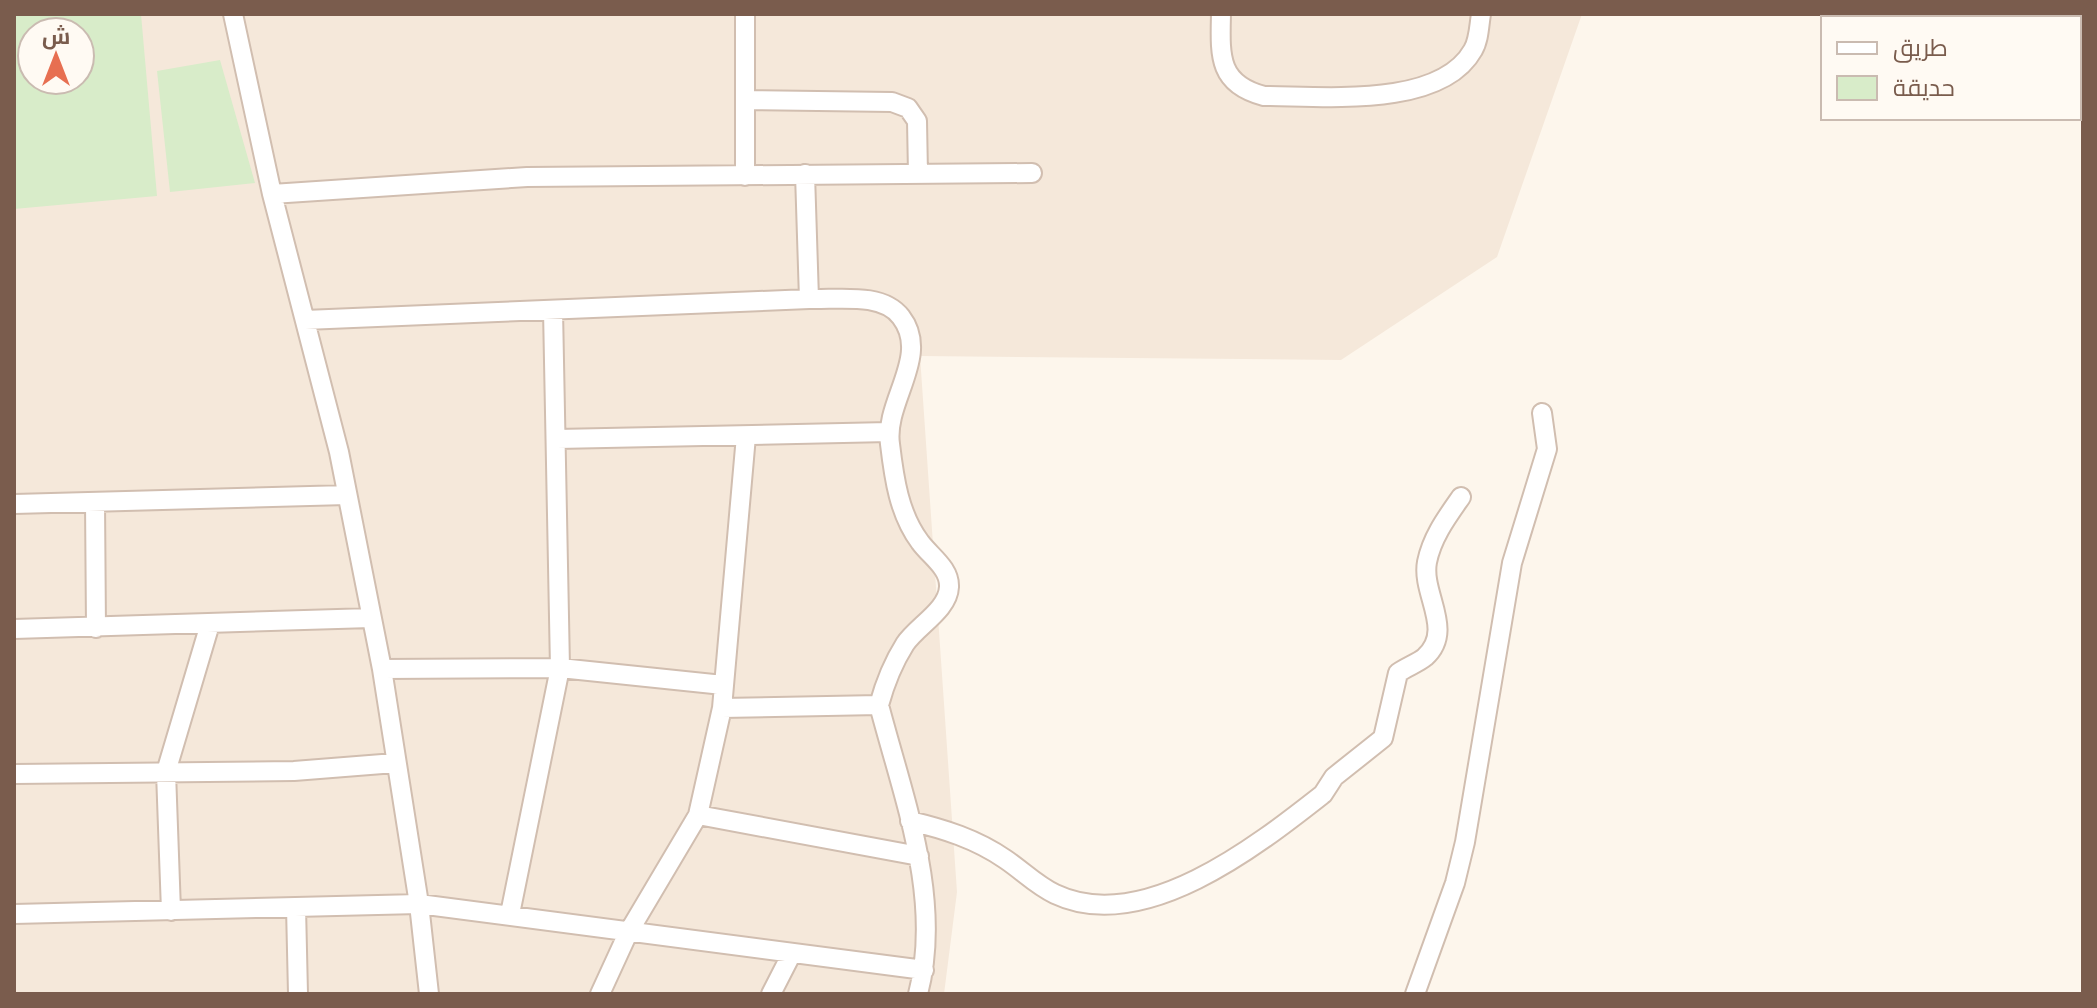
<svg xmlns="http://www.w3.org/2000/svg" width="2097" height="1008" font-family="Barlow,Cairo,sans-serif">
	<style>
		.residential { fill: #f5e8da; fill-rule: evenodd }
		.green { fill: #d8ecc9; fill-rule: evenodd }
		.lines { fill: none; stroke-linecap: round; stroke-linejoin: round }
		.minor-casing { stroke: #d1beb0; stroke-width: 22 }
		.minor { stroke: #fff; stroke-width: 18 }
	</style>
	<rect width="100%" height="100%" fill="#fdf6ec"/>
	<path class="residential" d="M14,14h1568l-85,243 -156,103 -421,-4 37,536 -13,102h-930zM32,32h48v48h-48z"/>
	<path class="green" d="M14,14h127l16,182 -143,13zM32,32h48v48h-48z
		M220,60l35,123 -85,9 -13,-121z"/>
	<g class="lines">
		<g class="minor-casing">
			<path id="minor" d="M233,14l39,180 67,258 43,217 37,235 10,90
				M745,14v162
				M1221,14c-1,42 -3,70 43,82 57,0 176,13 209,-46 6,-10 6,-24 8,-36
				M745,100l147,2 16,6 9,13 1,53
				M805,174l4,125
				M272,194l255,-17 505,-4
				M305,320l504,-21c29,1 73,-7 92,18 30,39 -17,84 -11,127 4,34 9,70 30,98 10,14 30,26 29,45 -1,23 -32,39 -44,57 -12,19 -20,39 -26,61 24,92 64,194 39,289
				M557,439l332,-7
				M95,502l1,126
				M14,504l333,-9
				M14,629l357,-11
				M382,669l178,-1 163,17
				M722,708l157,-3
				M14,774l280,-3 101,-8
				M698,815l221,41
				M910,821c34,8 66,18 95,38 18,12 31,26 50,35 88,42 203,-49 268,-100l11,-17 49,-39 15,-65c8,-6 20,-10 27,-16 30,-27 -4,-63 2,-95 5,-25 20,-45 34,-65
				M296,907l2,87
				M171,911l-5,-139 44,-148
				M14,914l405,-10 505,66
				M510,914l50,-246 -7,-358
				M600,994l28,-61 70,-118 24,-107 24,-272
				M771,994l21,-41
				M1415,994l40,-111 10,-41 47,-279 35,-114 -5,-36"/>
		</g>
		<use href="#minor" class="minor"/>
	</g>
	<rect width="2097" height="1008" fill="none" stroke="#7a5c4d" stroke-width="32"/>
	<rect x="1821" y="16" width="260" height="104" fill="#fffaf3" stroke="#cabbb1" stroke-width="2"/>
	<rect x="1837" y="42" width="40" height="12" fill="#ffffff" stroke="#cabbb1" stroke-width="2"/>
	<text x="1893" y="56" font-size="24" fill="#7a5c4d">طريق</text>
	<rect x="1837" y="76" width="40" height="24" fill="#d8ecc9" stroke="#cabbb1" stroke-width="2"/>
	<text x="1893" y="96" font-size="24" fill="#7a5c4d">حديقة</text>
	<g transform="translate(56 56)"><circle r="38" fill="#fffaf3" stroke="#cabbb1" stroke-width="2"/>
	<path d="M0-6L14 30L0 20L-14 30Z" fill="#e76f51"/>
	<text y="-12" font-size="22" font-weight="bold" text-anchor="middle" fill="#7a5c4d">ش</text>
	</g>
</svg>
